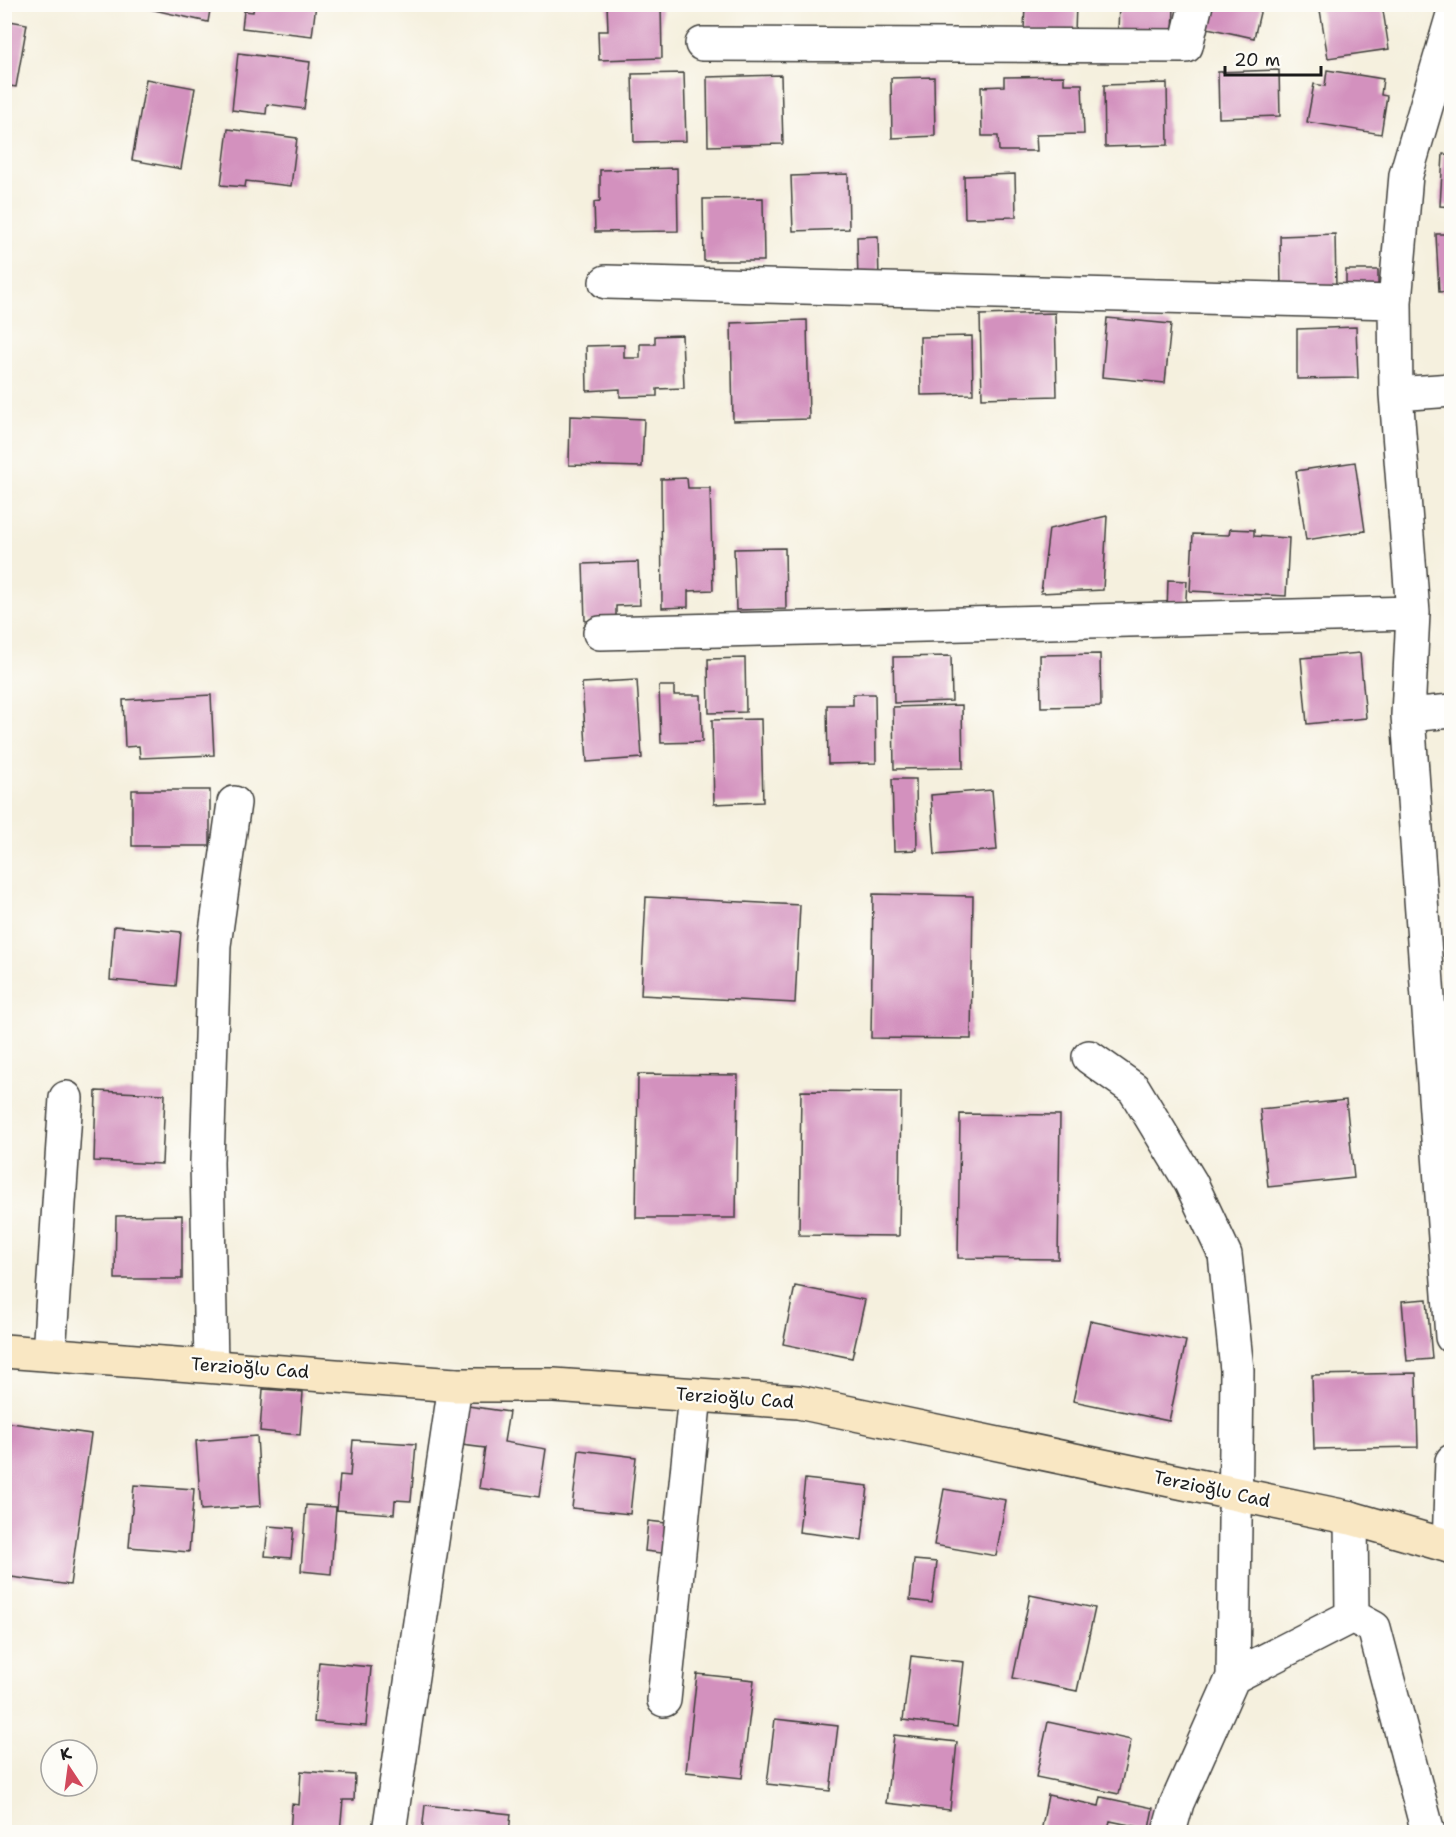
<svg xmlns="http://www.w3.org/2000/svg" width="1456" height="1837" font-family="'Shantell Sans',sans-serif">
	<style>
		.building { fill: #d391be }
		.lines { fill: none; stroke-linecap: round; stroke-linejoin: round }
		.street-casing { stroke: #3d3c39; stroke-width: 36 }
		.secondary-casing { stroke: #3d3c39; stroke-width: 36 }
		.street { stroke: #fff; stroke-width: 33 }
		.secondary { stroke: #f9e7c3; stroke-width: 33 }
		.labels { text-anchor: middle; stroke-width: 4.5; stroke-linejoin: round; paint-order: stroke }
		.street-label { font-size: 18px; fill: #1c1c1c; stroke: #fdfcf7 }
	</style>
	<rect width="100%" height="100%" fill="#fdfcf7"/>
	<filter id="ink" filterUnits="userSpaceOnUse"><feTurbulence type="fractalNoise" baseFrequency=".0167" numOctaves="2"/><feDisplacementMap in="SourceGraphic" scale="12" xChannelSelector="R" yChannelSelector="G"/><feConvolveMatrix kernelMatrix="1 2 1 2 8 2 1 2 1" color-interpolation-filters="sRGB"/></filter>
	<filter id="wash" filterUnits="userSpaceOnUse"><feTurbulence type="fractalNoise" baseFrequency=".008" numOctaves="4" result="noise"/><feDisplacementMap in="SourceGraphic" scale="24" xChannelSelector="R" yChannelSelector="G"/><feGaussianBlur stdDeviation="1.35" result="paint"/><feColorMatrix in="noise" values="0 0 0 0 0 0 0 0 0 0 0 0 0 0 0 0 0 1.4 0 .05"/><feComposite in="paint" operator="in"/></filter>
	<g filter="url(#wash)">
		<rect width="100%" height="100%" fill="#f5f0de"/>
		<g id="blocks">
			<path class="building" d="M145,4h66l-3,18 -63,-14z
				M254,4h62l-4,32 -70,-8 2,-17 9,1z
				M607,4h54l1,54 -63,2 -1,-29h10z
				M1025,4h51l-1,29 -51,-3z
				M1119,4h55l-1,31 -55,-3z
				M1203,4h59l-8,34 -56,-12z
				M1319,4h63l7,45 -61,9z
				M4,20l23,4 -11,63 -12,-2z
				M238,53l72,9 -6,47 -37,-5 -1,10 -34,-4z
				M1279,70l1,46 -61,2 -1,-46z
				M1327,70l56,9 -2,16 6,1 -6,38 -74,-12 7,-38 11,2z
				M684,73l2,68 -52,1 -2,-68z
				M781,75l2,69 -75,2 -1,-69z
				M1064,76v8h18l2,50 -48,1 1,16h-38l-1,-15h-16l-1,-49 23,-1v-9z
				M934,77l1,59 -43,2 -1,-60z
				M146,79l49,9 -14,81 -49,-9z
				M1167,83l1,62 -63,2 -1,-62z
				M228,129l69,9 -6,48 -45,-5 -1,6 -24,-2z
				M1443,154l9,1v52l-12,-1z
				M677,168l1,63 -83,1 -1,-30 6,-1v-31z
				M848,174l1,55 -56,2 -2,-55z
				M1015,174l1,43 -51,1 -1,-42z
				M763,198l1,63h-60l-1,-62z
				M1335,234l1,53 -55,2 -1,-53z
				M1436,234h16v57l-13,1z
				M878,236l1,45h-21l-1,-44z
				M1346,270h32v20l-32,1z
				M1055,313l2,83 -75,2 -2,-83z
				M1107,318l64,6 -6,59 -63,-6z
				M807,320l2,99 -76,2 -2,-98z
				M1356,327l2,51 -61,1v-50z
				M682,335l2,53 -27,1v7l-37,1v-8l-33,2 -1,-45 38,-1v13h16v-14h15v-8z
				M972,336l1,58 -52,1 -1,-58z
				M570,416l74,3 -2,48 -73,-2z
				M1355,462l10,69 -59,9 -10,-69z
				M687,478l1,10h22l3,102 -25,1v16l-26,1 -1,-129z
				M1107,516l-4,74 -62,3 8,-64z
				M1230,529l24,1v6l35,2 -3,58 -96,-5 3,-57 36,1z
				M785,548l1,61 -50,1 -2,-61z
				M638,562l2,43 -24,1v14l-31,1 -2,-57z
				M1168,580l19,1 -2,33 -18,-1z
				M1360,653l6,65 -59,6 -6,-66z
				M1100,654l1,52 -60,1 -1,-52z
				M951,656l1,45 -58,2 -1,-46z
				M745,658l1,54 -37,1 -1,-54z
				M637,680l5,78 -55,4 -5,-79z
				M659,686h15v9h27l1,47 -41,1z
				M853,694h22l1,69 -48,1 -1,-59h26z
				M211,695l3,60 -74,3 -1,-12 -14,1 -2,-47z
				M962,705l1,63 -69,1 -1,-62z
				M761,719l2,83 -49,2 -2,-84z
				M892,779h24l1,71 -23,1z
				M132,790h78v56h-78z
				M992,790l5,60 -62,5 -4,-60z
				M873,894l100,2 -2,143 -100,-1z
				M646,897l154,8 -5,98 -154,-8z
				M114,926l67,6 -5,54 -66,-6z
				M638,1074l100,1 -2,143h-100z
				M96,1091l69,3 -3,70 -68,-3z
				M801,1091l100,1 -2,144 -100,-1z
				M1346,1100l8,78 -86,9 -8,-78z
				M960,1114l100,1 -2,144 -100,-1z
				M182,1215v64h-67l1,-63z
				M795,1286l70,14 -13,58 -69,-14z
				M1427,1299l5,60 -25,2 -5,-60z
				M1090,1321l96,20 -17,80 -96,-20z
				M1416,1373l2,74 -104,2 -2,-74z
				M263,1389l40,3 -3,43 -40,-4z
				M468,1406l41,6 -5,30 42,7 -7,48 -60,-9 6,-40 -23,-3z
				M4,1422l87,12 -21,151 -66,-9z
				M257,1436l4,70 -60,4 -5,-69z
				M353,1440l63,4 -5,57 -16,-1 -1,14 -57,-4 3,-35 10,1z
				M579,1450l57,7 -6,57 -58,-6z
				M805,1479l63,7 -6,54 -63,-8z
				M134,1485l60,4 -5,63 -60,-5z
				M944,1489l62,11 -10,56 -62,-11z
				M306,1505l30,2 -5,67 -30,-3z
				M648,1521l18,2 -4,30 -17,-2z
				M268,1526l26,2 -3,30 -26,-2z
				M914,1560l23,2 -5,41 -22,-3z
				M1030,1595l65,13 -18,83 -64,-13z
				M911,1656l53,6 -7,65 -54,-7z
				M319,1662l52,5 -5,59 -52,-4z
				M697,1674l57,6 -12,98 -56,-6z
				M775,1719l63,7 -8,65 -63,-7z
				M1048,1722l83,18 -12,54 -83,-17z
				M894,1735l63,7 -7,68 -64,-7z
				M301,1771l54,4 -1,25h-11l-3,32h-50l2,-28 7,1z
				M1048,1795l51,11 2,-9 52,11 -4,21 -39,-8 -3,11h-66z
				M425,1805l86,9 -2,18h-87z"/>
		</g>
	</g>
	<g filter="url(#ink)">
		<use href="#blocks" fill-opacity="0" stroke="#3d3c39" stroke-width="1.5"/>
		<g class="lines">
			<g class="street-casing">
				<path id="street" d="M1452,18l-46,157 -11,127 1,92 17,219 -5,102 44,622
					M702,44l484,2 10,-42
					M606,282l789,20
					M1396,394l56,-4
					M600,633l813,-20
					M1408,715l44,-4
					M1089,1057l45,32 57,94 34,72 12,115 -4,307 -56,126 -8,29
					M49,1354l17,-256
					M211,1365l-4,-203 7,-217 20,-142
					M1449,1546l3,-85
					M1352,1616l22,12 54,204
					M1233,1677l119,-61 -1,-98
					M664,1700l31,-305
					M389,1832l66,-447"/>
			</g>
			<g class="secondary-casing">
				<path id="secondary" d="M4,1351l451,34h99l244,17 553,116 101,29"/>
			</g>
			<use href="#street" class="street"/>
			<use href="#secondary" class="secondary"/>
		</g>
	</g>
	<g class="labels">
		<g class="street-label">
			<text transform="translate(250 1368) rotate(4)" y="6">Terzioğlu Cad</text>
			<text transform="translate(735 1398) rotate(4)" y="6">Terzioğlu Cad</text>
			<text transform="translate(1212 1489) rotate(12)" y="6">Terzioğlu Cad</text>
		</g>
	</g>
	<rect width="1456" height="1837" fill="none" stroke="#fdfcf7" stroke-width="24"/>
	<g transform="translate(69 1768) rotate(347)"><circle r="28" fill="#fdfcf7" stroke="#a3a29f" stroke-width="1.5"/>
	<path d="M0-4.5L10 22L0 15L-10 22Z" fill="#d1495b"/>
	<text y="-9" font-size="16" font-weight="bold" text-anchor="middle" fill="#1c1c1c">K</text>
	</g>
	<path d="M1225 66v9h96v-9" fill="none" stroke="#1c1c1c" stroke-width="3"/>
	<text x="1234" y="66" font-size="18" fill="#1c1c1c" stroke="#fdfcf7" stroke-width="4.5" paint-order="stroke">20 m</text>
</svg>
